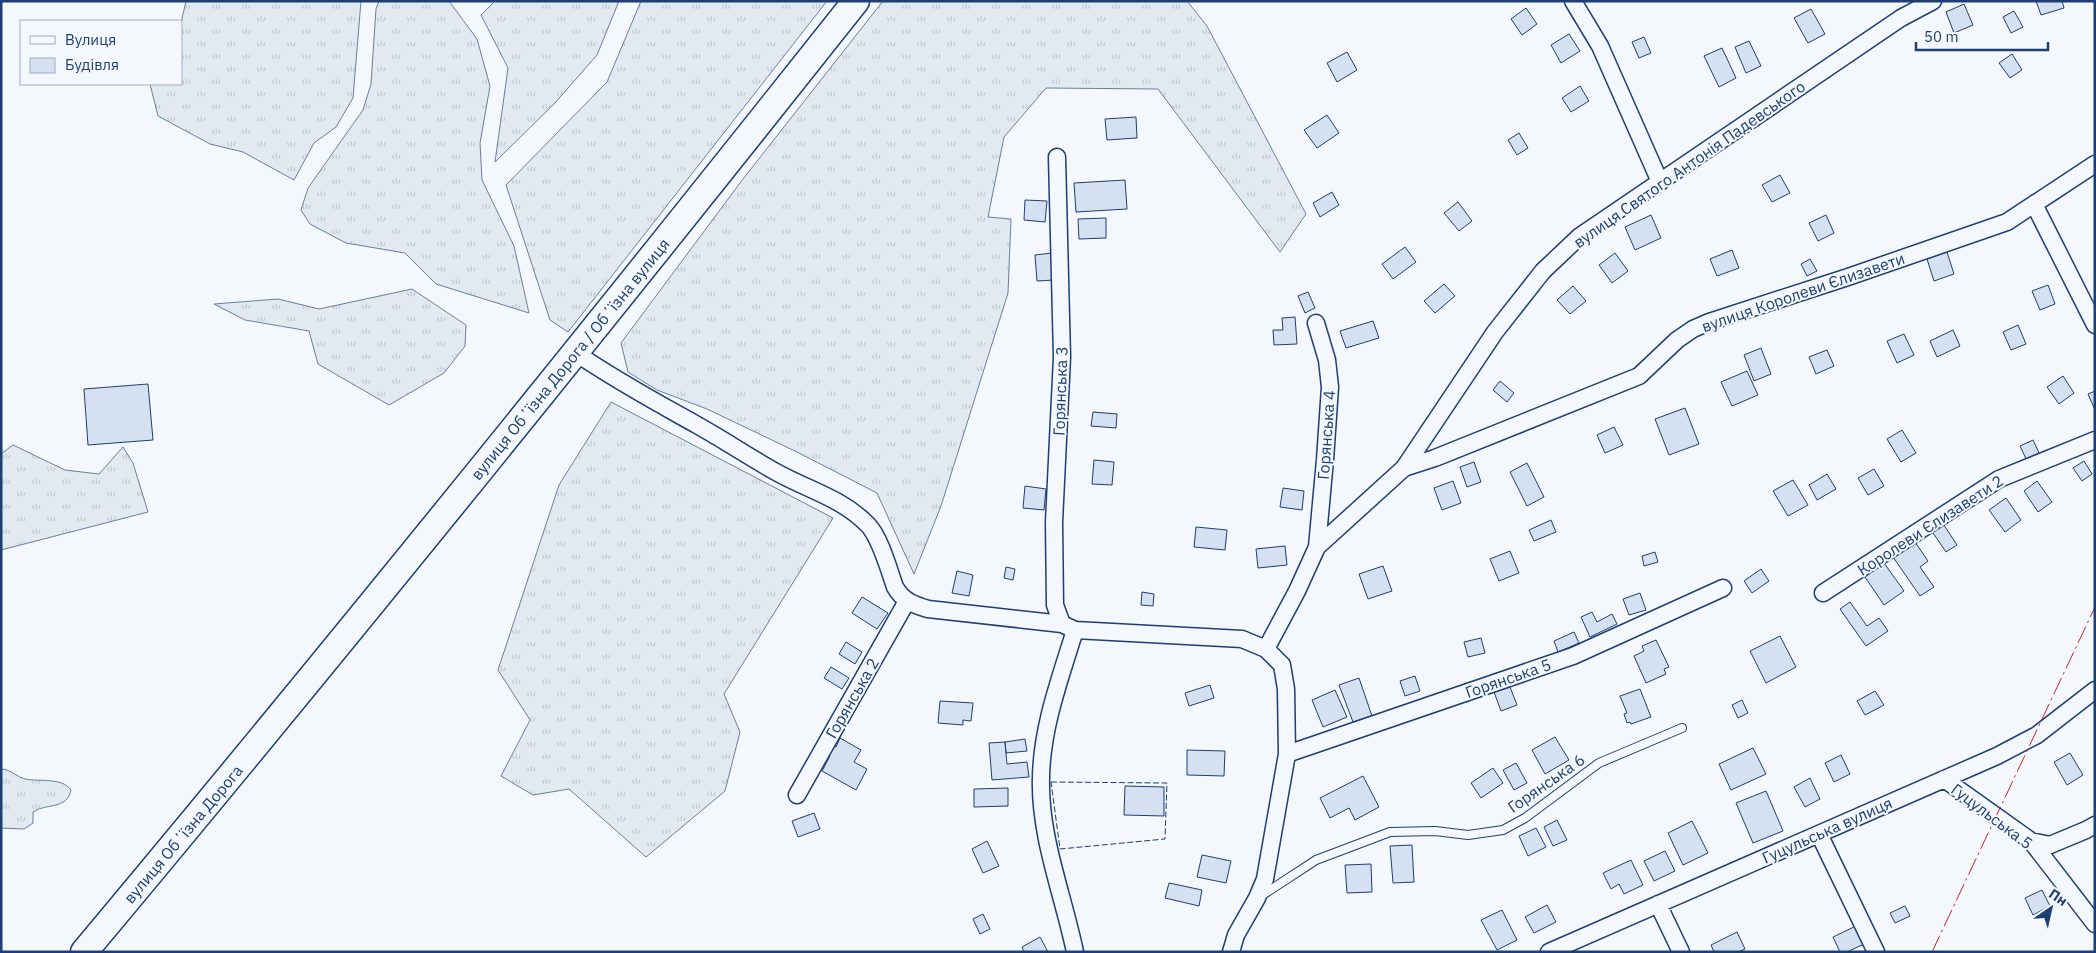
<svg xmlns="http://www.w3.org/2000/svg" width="2096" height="953" font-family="'IBM Plex Sans',sans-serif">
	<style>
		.grass { fill: url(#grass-tufts); stroke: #687fa3 }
		.building { fill: #d5e0f0; stroke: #1d3f73 }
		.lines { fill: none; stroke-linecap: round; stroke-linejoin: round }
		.service-casing { stroke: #1d3f73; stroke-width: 10 }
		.minor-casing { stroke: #1d3f73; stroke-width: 19 }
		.trunk-casing { stroke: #1d3f73; stroke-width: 29 }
		.service { stroke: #f4f7fb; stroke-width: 8 }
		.minor { stroke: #f4f7fb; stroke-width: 16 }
		.trunk { stroke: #f4f7fb; stroke-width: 26 }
		.fence { stroke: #1d3f73; stroke-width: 1; stroke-dasharray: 6 2.5; stroke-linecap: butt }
		.power { stroke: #c62828; stroke-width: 1; stroke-dasharray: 18 4 2.5 4; stroke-linecap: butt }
		.labels { text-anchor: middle; stroke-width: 4; stroke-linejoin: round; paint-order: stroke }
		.street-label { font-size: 16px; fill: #1d3f73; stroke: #f4f7fb }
	</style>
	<defs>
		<pattern id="grass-tufts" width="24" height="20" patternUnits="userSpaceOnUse" patternTransform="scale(1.25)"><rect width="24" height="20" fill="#e3e9f0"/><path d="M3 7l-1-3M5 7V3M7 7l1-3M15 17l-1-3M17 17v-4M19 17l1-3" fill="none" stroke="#c2c9d1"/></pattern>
	</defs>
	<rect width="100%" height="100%" fill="#f4f7fb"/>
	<path class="grass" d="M186,1h175l-8,97 -17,29 -22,16 -20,37 -51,-28 -33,-8 -52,-28 -8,-32h31v-61z
		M379,1h70l28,38 13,47 -10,57 2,37 32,66 15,67 -93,-29 -31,-31 -59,-10 -36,-19 -9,-14 7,-22 55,-78 8,-26 5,-75z
		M495,1h124l-22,54 -42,48 -60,59 13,-94 -27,-53z
		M641,1h186l-259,331 -18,-12 -44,-135 101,-103z
		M883,1h304l20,25 99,188 -26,38 -122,-163 -112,-1 -42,49 -16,80 23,2 -3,74 -67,213 -27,68 -37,-81 -80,-41 -90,-43 -50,-19 -29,-18 -7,-29 122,-164z
		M412,289l54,36 -1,21 -21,27 -55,32 -71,-41 -9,-33 -64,-11 -31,-16 64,-5 41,10z
		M611,402l222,116 -109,176 16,38 -15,59 -79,66 -77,-68 -36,6 -32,-19 29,-56 -32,-50 61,-185z
		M13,445l52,25 34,4 24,-27 10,16 15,49 -147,38v-96z
		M4,769c8,2 13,8 21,10 14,3 37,-2 46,11 -4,20 -25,13 -38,22v11l-9,6 -23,-1v-58z"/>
	<path class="building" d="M2036,1h26l2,7 -23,7z
		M1964,4l9,21 -19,8 -8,-21z
		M1526,8l11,16 -15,11 -11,-16z
		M1811,9l14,25 -17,9 -14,-25z
		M2014,11l9,16 -12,6 -8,-16z
		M1569,34l11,17 -19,12 -10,-18z
		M1644,37l7,16 -12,5 -7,-16z
		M1749,41l12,25 -15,7 -11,-26z
		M1722,48l14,30 -17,9 -15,-31z
		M1347,52l10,18 -20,12 -10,-19z
		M2012,54l10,16 -12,8 -11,-15z
		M1580,86l9,15 -18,11 -9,-14z
		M1327,115l12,18 -22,15 -13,-18z
		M1136,117l1,21 -30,2 -2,-21z
		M1519,133l9,15 -11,7 -9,-15z
		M1780,175l10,18 -18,9 -10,-17z
		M1125,180l2,29 -51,3 -2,-29z
		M1332,192l7,13 -19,12 -7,-14z
		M1025,200l22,1 -2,21 -21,-2z
		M1458,202l14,19 -13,10 -15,-18z
		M1651,215l10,23 -26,12 -10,-23z
		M1826,215l8,18 -16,8 -9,-18z
		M1106,218v20l-27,1 -1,-20z
		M1405,247l11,15 -23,17 -11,-15z
		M1732,250l7,18 -22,8 -7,-17z
		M1947,252l7,22 -20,7 -7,-22z
		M1052,253l2,27 -17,1 -2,-26z
		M1615,253l13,18 -16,12 -13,-18z
		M1810,259l7,12 -10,5 -6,-12z
		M1444,284l11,12 -20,17 -11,-12z
		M2048,285l7,19 -15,6 -8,-19z
		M1573,286l13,15 -16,13 -13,-14z
		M1308,292l7,16 -10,5 -7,-17z
		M1295,317l2,27 -23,1 -1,-15h10l-1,-12z
		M1373,321l6,17 -33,10 -6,-17z
		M2018,325l8,19 -15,6 -8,-18z
		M1953,330l7,16 -23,11 -7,-16z
		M1904,334l10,21 -17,8 -10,-22z
		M1761,348l10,26 -17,7 -10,-26z
		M1827,350l7,16 -18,8 -7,-17z
		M1747,371l11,24 -26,11 -11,-24z
		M2063,376l11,17 -15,11 -12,-17z
		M1500,381l14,12 -7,9 -14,-12z
		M148,384l5,56 -65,5 -4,-56z
		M2095,391v19l-7,-16z
		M1685,408l14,36 -30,11 -14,-36z
		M1093,412l24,2 -1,14 -25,-2z
		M1614,427l9,18 -18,8 -8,-18z
		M1902,430l14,23 -15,9 -14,-23z
		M2033,440l8,17 -13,6 -8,-17z
		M1094,460l20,2 -2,23 -20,-1z
		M2084,461l8,13 -10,7 -9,-13z
		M1474,462l7,20 -14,5 -7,-20z
		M1527,463l17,34 -17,9 -17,-34z
		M1874,469l10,17 -16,9 -10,-17z
		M1827,474l9,15 -19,11 -8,-15z
		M1793,480l15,25 -20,11 -15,-25z
		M1453,481l8,22 -19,7 -8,-22z
		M2037,481l15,21 -14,10 -14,-21z
		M1025,486l21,3 -2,21 -21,-2z
		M1283,488l21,3 -2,19 -22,-3z
		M2006,498l15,22 -16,12 -16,-22z
		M1551,520l5,12 -22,9 -5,-11z
		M1942,522l15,23 -11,7 -15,-22z
		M1196,527l31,3 -2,20 -31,-3z
		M1915,542l13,19 -8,6 14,20 -14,9 -27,-39z
		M1285,546l2,19 -29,3 -2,-19z
		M1510,551l9,22 -20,8 -9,-22z
		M1655,552l3,10 -14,4 -2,-10z
		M1884,563l20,28 -20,14 -19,-28z
		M1383,566l9,25 -24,8 -9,-25z
		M1006,567l9,2 -2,11 -9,-2z
		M1761,569l8,12 -17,12 -8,-12z
		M957,571l16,4 -4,21 -17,-3z
		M1142,592l12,2 -1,12 -12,-1z
		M1640,593l6,17 -17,5 -6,-16z
		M862,597l26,16 -11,16 -25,-16z
		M1850,602l17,24 12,-8 9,13 -22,15 -26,-37z
		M1592,612l5,10 15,-8 5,10 -27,13 -9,-20z
		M1574,632l5,11 -21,9 -4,-11z
		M1780,636l16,31 -30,16 -16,-32z
		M1481,638l4,15 -17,4 -4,-15z
		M1656,640l13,27 -5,2 2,5 -20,9 -12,-27 10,-5 -2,-5z
		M846,642l16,10 -7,12 -16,-10z
		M831,667l18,11 -7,11 -18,-11z
		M1415,676l5,15 -15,5 -5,-15z
		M1359,678l13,38 -19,6 -14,-37z
		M1210,685l4,13 -25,8 -4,-13z
		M1510,687l7,18 -16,6 -7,-19z
		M1640,689l11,28 -20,7 -1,-2 -3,1 -3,-9 3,-1 -7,-17z
		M1335,690l12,27 -24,10 -11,-27z
		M1875,691l9,14 -19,10 -8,-14z
		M1742,700l6,13 -10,5 -6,-13z
		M940,701l33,2 -2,18 -8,-1v5l-25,-2z
		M1555,737l14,23 -24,14 -13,-24z
		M840,738l21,12 -7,12 13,7 -11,21 -34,-19 8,-15 -3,-1 6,-10 3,2z
		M1025,739l2,12 -21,2 -1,-11z
		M1005,742l2,22 20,-2 2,15 -37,3 -3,-37z
		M1753,748l13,26 -35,16 -12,-26z
		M1187,750l38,1 -1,25 -37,-1z
		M2070,753l13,22 -16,10 -13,-23z
		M1841,755l9,19 -16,8 -9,-19z
		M1516,763l11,20 -13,7 -11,-20z
		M1493,768l10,15 -22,15 -10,-15z
		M1363,776l16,31 -24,13 -6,-12 -19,10 -10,-20z
		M1810,778l10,21 -15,8 -11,-20z
		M1125,786l39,1v29l-40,-1z
		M1008,788v18l-34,1v-18z
		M1766,791l17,40 -30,12 -17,-40z
		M814,813l6,16 -22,8 -6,-16z
		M1557,820l10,20 -14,6 -9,-19z
		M1692,821l16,32 -25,12 -15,-32z
		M1536,828l10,19 -18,9 -9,-20z
		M987,841l12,25 -16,7 -11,-24z
		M1412,845l2,37 -21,1 -3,-37z
		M1665,851l10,20 -21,10 -10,-20z
		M1202,855l29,6 -5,22 -29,-6z
		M1631,860l12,25 -19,9 -5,-10 -8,5 -8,-16z
		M1371,864l1,28 -25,1 -2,-28z
		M1169,883l33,7 -3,16 -34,-8z
		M2042,890l8,16 -17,9 -8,-17z
		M1547,905l9,17 -22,11 -9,-16z
		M1905,906l5,10 -15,7 -5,-10z
		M1502,910l15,30 -20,10 -16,-30z
		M983,914l7,15 -10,5 -7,-15z
		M1856,926l8,18 -17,8h-7l-7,-15z
		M1737,932l8,17 -7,3h-24l-3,-7z
		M1040,937l8,15h-24l-2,-5z"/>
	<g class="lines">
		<g class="service-casing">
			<path id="service" d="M1261,896l55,-36 74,-28 45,-1 33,4 35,-5 22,-12 74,-55 83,-35"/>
		</g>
		<g class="minor-casing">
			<path id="minor" d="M1573,1l27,45 60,136
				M1057,157l5,200 -8,165 1,83 7,19
				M2034,204l61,121
				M1316,323l11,37 3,27 -5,73 -8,87
				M576,353c39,27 80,49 121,72 27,15 52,32 79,47 32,18 66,26 92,53 12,12 21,45 27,62 8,14 19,18 33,22l134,15 13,6c-15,49 -33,96 -34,147 -2,59 22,117 34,175
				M1404,468l31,-10 204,-82 38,-36 16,-11 16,-7 139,-45 159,-55 88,-58
				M1823,593l176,-114 96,-39
				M1075,630l167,9 24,10 16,16 4,24 1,65 -22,125 -8,19 -21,37 -5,17
				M1266,649l31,-58 20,-44 87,-79 91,-136 48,-61 37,-35 321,-218 32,-17
				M1287,754l286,-98 150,-68
				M1944,779l87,62 64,83
				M797,795l110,-194
				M1819,834l57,118
				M2031,841l19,4 36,-15 9,-5
				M1658,904l23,48
				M1549,952l448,-196 40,-21 58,-45"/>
		</g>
		<g class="trunk-casing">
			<path id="trunk" d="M84,952c262,-313 518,-631 772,-951"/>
		</g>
		<use href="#service" class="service"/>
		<use href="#minor" class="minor"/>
		<use href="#trunk" class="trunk"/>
		<path class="fence" d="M1051,782l116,1 -2,56 -105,10z"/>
		<path class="power" d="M1932,952l163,-345"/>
	</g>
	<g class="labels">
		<g class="street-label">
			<text transform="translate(1689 164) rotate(-35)" y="6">вулиця Святого Антонія Падевського</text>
			<text transform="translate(1803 292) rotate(-19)" y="6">вулиця Королеви Єлизавети</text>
			<text transform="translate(570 359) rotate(-51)" y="6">вулиця Обʼїзна Дорога / Обʼїзна вулиця</text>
			<text transform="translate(1060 391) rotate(-88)" y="6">Горянська 3</text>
			<text transform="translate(1326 435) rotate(-86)" y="6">Горянська 4</text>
			<text transform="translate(1930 525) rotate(-33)" y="6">Королеви Єлизавети 2</text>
			<text transform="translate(1508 678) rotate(-19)" y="6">Горянська 5</text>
			<text transform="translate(852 698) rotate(-60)" y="6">Горянська 2</text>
			<text transform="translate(1546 783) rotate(-35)" y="6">Горянська 6</text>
			<text transform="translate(1992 816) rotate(37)" y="6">Гуцульська 5</text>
			<text transform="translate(1827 830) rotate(-24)" y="6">Гуцульська вулиця</text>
			<text transform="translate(183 834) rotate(-50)" y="6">вулиця Обʼїзна Дорога</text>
		</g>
	</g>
	<rect width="2096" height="953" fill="none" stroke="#1d3f73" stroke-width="5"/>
	<rect x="20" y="20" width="162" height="65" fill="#f4f7fb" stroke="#9eadc5"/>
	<rect x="30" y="36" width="25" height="8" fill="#f4f7fb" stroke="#9eadc5"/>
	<text x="65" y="45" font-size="15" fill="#1d3f73">Вулиця</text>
	<rect x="30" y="58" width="25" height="15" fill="#d5e0f0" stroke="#9eadc5"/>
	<text x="65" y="70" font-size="15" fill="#1d3f73">Будівля</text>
	<g transform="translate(2051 908) rotate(34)" stroke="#f4f7fb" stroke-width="4" paint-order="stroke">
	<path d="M0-4L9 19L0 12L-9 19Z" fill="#1d3f73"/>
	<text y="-8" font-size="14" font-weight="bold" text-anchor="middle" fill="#1d3f73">Пн</text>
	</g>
	<path d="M1916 42v8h132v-8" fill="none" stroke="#1d3f73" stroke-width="2.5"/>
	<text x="1924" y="42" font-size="15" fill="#1d3f73" stroke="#f4f7fb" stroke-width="4" paint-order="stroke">50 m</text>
</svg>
